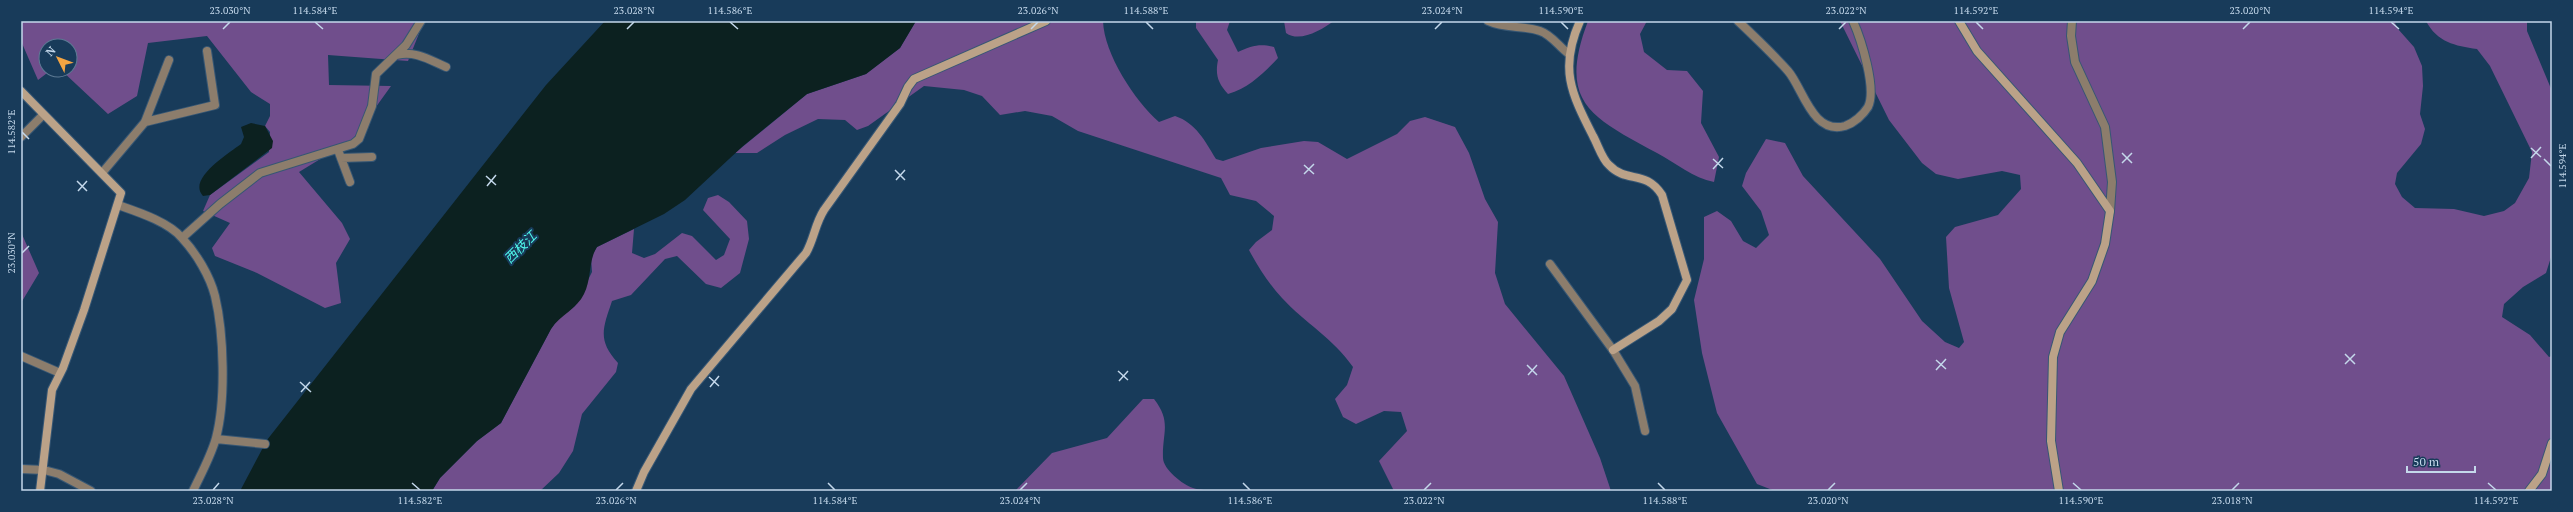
<svg xmlns="http://www.w3.org/2000/svg" width="2573" height="512" font-family="'PT Serif','Noto Sans SC',serif">
	<style>
		.green { fill: #704e8c }
		.water { fill: #0c2120 }
		.lines { fill: none; stroke-linecap: round; stroke-linejoin: round }
		.street-casing { stroke: #375774; stroke-width: 10 }
		.secondary-casing { stroke: #375774; stroke-width: 10 }
		.street { stroke: #8c7d6c; stroke-width: 8 }
		.secondary { stroke: #bba288; stroke-width: 8 }
		.ticks { fill: none; stroke: #c4d8eb; stroke-width: 1.5 }
		.labels { text-anchor: middle; stroke-width: 4; stroke-linejoin: round; paint-order: stroke }
		.water-label { font-size: 13px; font-style: italic; fill: #4ff7eb; stroke: #183b5a }
		.neatline { fill: none; stroke: #c4d8eb; stroke-width: 1.5 }
		.ticks-label { font-size: 10px; text-anchor: middle; fill: #c4d8eb }
	</style>
	<rect width="100%" height="100%" fill="#183b5a"/>
	<path class="green" d="M21,21h403l-16,40 -80,-6 1,30 62,1 -38,53 -54,33 43,51 8,16 -14,24 5,40 -16,5 -68,-35 -42,-17 -3,-8 18,-25 -27,-12 7,-16 59,-43 1,-20 -5,-6 5,-10v-12l-19,-12 -44,-56 -59,7 -11,53 -29,18 -47,-44h9v-24h-24v24h5l-13,10 -17,-39z
		M916,21h187c1,33 32,80 56,101l16,-6c21,7 30,25 41,43l7,2 38,-13 43,-7 14,1 29,17 50,-25 13,-13 15,-4 30,10 14,26 16,46 13,23 -3,51 10,31 59,72 36,82 11,33h-217l-15,-30 28,-30 -6,-19 -17,-1 -28,13 -13,-7 -8,-18 12,-14 6,-18c-20,-29 -48,-44 -71,-69 -13,-14 -24,-31 -33,-48l7,-8 16,-12 2,-14 -18,-15 -26,-6 -9,-17 -143,-47 -26,-15 -27,-5 -25,4 -18,-19 -18,-6 -40,-4 -56,40 -11,4 -12,-10 -27,-1 -33,16 -28,18h-22l72,-59 59,-20 34,-26z
		M1196,21h34l-3,9 11,22c13,-6 22,-9 36,-5l4,11c-14,15 -29,30 -50,36 -10,-11 -13,-19 -10,-34l-22,-32z
		M1284,21h50c-13,9 -34,22 -48,12z
		M1588,21h59l-7,13 4,18 23,18 20,1 16,20 -2,32 18,34 -5,25c-21,-4 -38,-19 -57,-29 -66,-36 -100,-50 -69,-132z
		M1840,21h554l4,8 16,18 8,19 1,20 -3,28 5,15 -4,15 -24,29 -2,11 7,13 13,11 39,1 30,7 20,-5 11,-8 14,-25 3,-26 -42,-86 -13,-17c-22,-3 -40,-7 -51,-28h101v10l25,60v163l-6,19 -23,14 -19,17 -2,13 28,18 19,22 3,-1v135h-777l-18,-7 -40,-71 -15,-60 -8,-53 10,-41v-42l13,-6 14,10 12,20 13,7 13,-13 -8,-24 -19,-25 4,-13 20,-34 19,4 18,33 77,83 42,62 23,21 14,6 5,-6 -15,-54 -3,-51 9,-10 43,-12 23,-26 -1,-14 -18,-4 -44,8 -22,-5 -14,-11 -33,-43z
		M718,195l11,7 18,19 2,18 -9,34 -19,15 -15,-4 -29,-28 -12,3 -34,36 -19,6c-9,27 -15,39 6,62l-2,9 -34,42 -9,37 -14,22 -19,18h-108l8,-13 37,-37 24,-18 50,-94 7,-10 17,-13 17,-34 -1,-15 6,-10 37,-18 -2,24 12,5 11,-4 27,-21 10,3 24,24 8,-5 6,-16 -27,-29 5,-12z
		M21,232l18,41 -18,30z
		M1143,399h11c18,23 8,34 9,59 0,11 20,27 30,30 6,2 15,2 22,3h-200l37,-38 55,-15z"/>
	<path class="water" d="M605,21h311l-16,27 -34,26 -59,20 -64,52 -58,54 -21,14 -67,33c-9,14 -5,31 -13,47 -7,15 -24,21 -33,35l-50,94 -24,18 -37,37 -8,13h-192l27,-51 279,-355z
		M251,123l14,3 8,15 -1,7 -62,47 -7,1c-16,-17 25,-42 38,-52l3,-7 -3,-10z"/>
	<g class="lines">
		<g class="street-casing">
			<path id="street" d="M1488,21c17,8 35,4 52,10 12,4 19,16 29,23
				M1738,21c17,16 34,32 50,50 15,17 24,64 57,55 9,-3 18,-11 23,-19 9,-18 -7,-68 -15,-86
				M2072,21l-1,15 4,26 30,65 7,55 -2,29
				M397,55c17,-5 33,5 49,12
				M145,122l70,-17 -8,-54
				M21,137l22,-22
				M338,150l12,32
				M341,158l31,-1
				M102,173l43,-51 24,-62
				M118,205c20,7 51,17 64,33 14,15 28,38 33,58 9,38 11,104 1,142 -5,18 -15,36 -23,53
				M182,238l38,-34 40,-31 93,-29 6,-5 13,-33 4,-32 30,-29 15,-24
				M1550,264l63,86 22,36 10,45
				M21,356l39,17
				M216,439l49,5
				M21,469l23,1 15,4 32,17"/>
		</g>
		<g class="secondary-casing">
			<path id="secondary" d="M1580,21c-21,47 -9,72 13,115 5,9 9,23 16,29 18,19 36,4 53,30l25,85 -15,29 -13,12 -46,29
				M1959,21l18,30 100,112 33,48 -5,33 -13,37 -32,51 -7,25 -2,84 8,50
				M21,91l100,102 -37,117 -21,58 -11,22 -12,101
				M636,491l8,-19 47,-83 115,-136c8,-14 9,-29 18,-43l76,-106 8,-17 6,-8 132,-58
				M2529,491l13,-17 10,-31"/>
		</g>
		<use href="#street" class="street"/>
		<use href="#secondary" class="secondary"/>
	</g>
	<path class="ticks" d="M315,22l8,7M730,22l8,7M1146,22l7,7M1561,22l7,7M1976,22l7,7M2391,22l8,7M223,29l7,-7M627,29l7,-7M1031,29l7,-7M1435,29l7,-7M1839,29l7,-7M2243,29l7,-7M22,132l7,7M2531,148l10,9M2122,153l10,10M2531,158l10,-11M1713,159l10,9M2544,159l7,7M2122,163l10,-10M1304,165l10,9M1713,169l10,-11M895,170l10,10M1304,174l10,-10M486,176l10,9M896,180l9,-10M77,181l10,10M487,186l9,-11M78,191l9,-10M22,253l7,-7M2345,354l10,10M1936,360l10,9M2345,364l10,-10M1527,365l10,10M1936,370l10,-11M1118,371l10,9M1528,375l9,-10M709,377l10,9M1119,381l9,-10M300,382l11,10M710,387l9,-11M301,392l9,-10M412,483l8,7M828,483l7,7M1243,483l7,7M1658,483l7,7M2073,483l8,7M2488,483l8,7M213,490l6,-7M616,490l7,-7M1020,490l7,-7M1424,490l7,-7M1828,490l7,-7M2232,490l7,-7"/>
	<g class="labels">
		<g class="water-label">
			<text transform="translate(520 247) rotate(-45)" y="5">西枝江</text>
		</g>
	</g>
	<rect width="2573" height="512" fill="none" stroke="#183b5a" stroke-width="44"/>
	<g transform="translate(58 58) rotate(312)"><circle r="19" fill="#183b5a" stroke="#5d7a94"/>
	<path d="M0-3L7 15L0 10L-7 15Z" fill="#f3a442"/>
	<text y="-6" font-size="11" font-weight="bold" text-anchor="middle" fill="#c4d8eb">N</text>
	</g>
	<path d="M2407 466v6h68v-6" fill="none" stroke="#c4d8eb" stroke-width="2"/>
	<text x="2413" y="466" font-size="12" fill="#c4d8eb" stroke="#183b5a" stroke-width="3" paint-order="stroke">50 m</text>
	<rect x="22" y="22" width="2529" height="468" class="neatline"/>
	<g class="ticks-label">
		<text x="230" y="14">23.030°N</text>
		<text x="315" y="14">114.584°E</text>
		<text x="634" y="14">23.028°N</text>
		<text x="730" y="14">114.586°E</text>
		<text x="1038" y="14">23.026°N</text>
		<text x="1146" y="14">114.588°E</text>
		<text x="1442" y="14">23.024°N</text>
		<text x="1561" y="14">114.590°E</text>
		<text x="1846" y="14">23.022°N</text>
		<text x="1976" y="14">114.592°E</text>
		<text x="2250" y="14">23.020°N</text>
		<text x="2391" y="14">114.594°E</text>
		<text transform="translate(11 132) rotate(-90)" y="4">114.582°E</text>
		<text transform="translate(2562 166) rotate(-90)" y="4">114.594°E</text>
		<text transform="translate(11 253) rotate(-90)" y="4">23.030°N</text>
		<text x="213" y="504">23.028°N</text>
		<text x="420" y="504">114.582°E</text>
		<text x="616" y="504">23.026°N</text>
		<text x="835" y="504">114.584°E</text>
		<text x="1020" y="504">23.024°N</text>
		<text x="1250" y="504">114.586°E</text>
		<text x="1424" y="504">23.022°N</text>
		<text x="1665" y="504">114.588°E</text>
		<text x="1828" y="504">23.020°N</text>
		<text x="2081" y="504">114.590°E</text>
		<text x="2232" y="504">23.018°N</text>
		<text x="2496" y="504">114.592°E</text>
	</g>
</svg>
